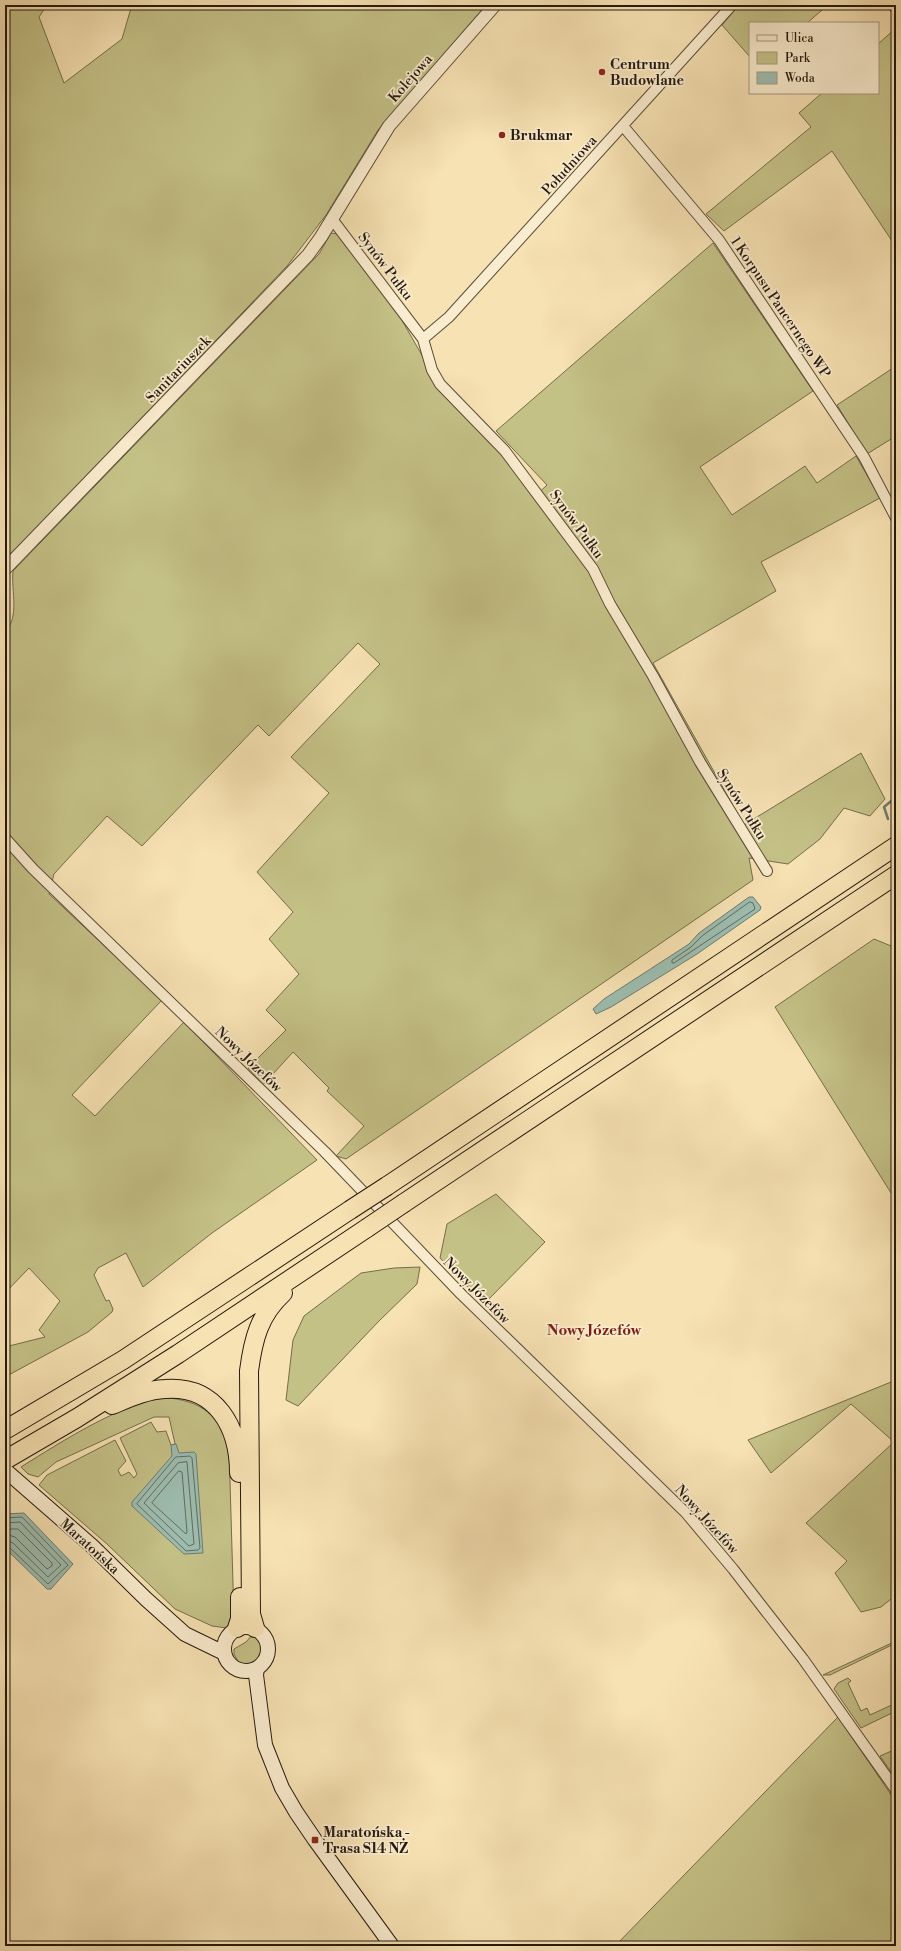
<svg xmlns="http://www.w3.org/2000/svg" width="901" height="1951" font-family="'Libre Bodoni',serif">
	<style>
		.green { fill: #c4c187; stroke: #746d4a }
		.water { fill: #9dbdb0; stroke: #6d7b6f }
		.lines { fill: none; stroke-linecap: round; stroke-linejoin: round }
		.shore { stroke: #616b5f; stroke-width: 1 }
		.stream { stroke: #6d7b6f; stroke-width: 2.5 }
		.minor-casing { stroke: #5a4b37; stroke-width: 12 }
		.tertiary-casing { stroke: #5a4b37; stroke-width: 14 }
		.secondary-casing { stroke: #25190e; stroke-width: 16 }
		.motorway-casing { stroke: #25190e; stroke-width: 20 }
		.minor { stroke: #faecce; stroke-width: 10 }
		.tertiary { stroke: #faecce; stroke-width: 12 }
		.secondary { stroke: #faecce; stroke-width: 14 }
		.motorway { stroke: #f7e2b3; stroke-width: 18 }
		.motorway-bridge-casing { stroke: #25190e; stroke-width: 20; stroke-linecap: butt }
		.motorway-bridge { stroke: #f7e2b3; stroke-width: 18 }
		.poi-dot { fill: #8f2418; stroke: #faecce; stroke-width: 1.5 }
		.labels { text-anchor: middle; stroke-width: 3.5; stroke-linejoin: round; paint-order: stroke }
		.poi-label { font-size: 14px; font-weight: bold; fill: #25190e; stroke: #faecce; text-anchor: start }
		.street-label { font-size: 14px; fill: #25190e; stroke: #faecce }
		.neighbourhood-label { font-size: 15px; font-weight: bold; fill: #7a1f14; stroke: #faecce }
	</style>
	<rect width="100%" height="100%" fill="#f7e2b3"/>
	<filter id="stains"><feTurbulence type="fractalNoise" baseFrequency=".005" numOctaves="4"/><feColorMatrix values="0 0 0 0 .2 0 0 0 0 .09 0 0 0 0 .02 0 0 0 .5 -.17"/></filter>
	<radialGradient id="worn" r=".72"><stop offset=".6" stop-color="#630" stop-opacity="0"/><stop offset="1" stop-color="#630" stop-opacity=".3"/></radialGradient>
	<path class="green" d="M5,5h42l-8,12 25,66 58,-44 9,-31 -2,-3h357l-108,125 -52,85 -39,51 -282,295z
		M739,5h89l-21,18h-57v34l-28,-32z
		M896,28v219l-64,-96 -108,80 -18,-17 105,-87 -12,-14 23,-20h56v-49z
		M331,233l6,1 63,83 23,40 12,26 68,73 31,41 13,-12 -51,-54 217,-188 100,148 -113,76 32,48 73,-49 12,17 39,-27 24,42 -119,64 15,29 -123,72 91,162 117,-72 24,46 -15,17 -26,-8 -24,31 -32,25 -39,-6 4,22 -407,279 -10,-3 28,-30 -37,-35 2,-3 -36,-36 -30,33 -15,-17 38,-38 -20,-20 33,-36 -30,-35 24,-27 -36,-40 72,-79 -38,-36 89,-93 -22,-21 -89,93 -11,-11 -116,121 -35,-30 -53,58 -5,20 113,106 -90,95 23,21 89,-94 133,138 -105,73 -69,54 -17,-34 -28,15 -4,7 12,26 3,-1 4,9 -1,3 -24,20 -83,45v-30l40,-10 -6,-7 21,-29 -31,-33 -24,25v-660c15,-18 6,-40 8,-62l306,-317z
		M896,366v70l-29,18 -30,-49z
		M874,939l22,9v253l-121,-194z
		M496,1194l49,48 -61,62 -44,-46 7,-34z
		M420,1267l-3,17 -38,37 -81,85 -12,-6 7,-60 11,-24 57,-43 33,-5z
		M896,1380v215l-15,12 -20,5 -26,-39 12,-12 -41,-38 88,-81 -43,-38 -80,69 -23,-33z
		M158,1397c37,2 60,13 71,50l5,171 -7,10 -15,-2 -37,-17 -68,-65 -68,-59 8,-10 68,-35 11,21 -8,9 3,6 8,-4 5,6 3,-4 -17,-36 31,-16 6,10 9,-1 5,14 4,-1 -6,-27h-15l-98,45 -18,15 -10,-3 -7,-7c43,-27 87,-55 137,-70z
		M252,1635l9,8c1,17 -3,23 -21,22l-6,-11v-5l12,-7z
		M896,1641v2l-66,32h-7z
		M848,1678l3,3 -3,2 13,28 6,-3 3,7 26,-12v8l-35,17 -27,-39 4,-6z
		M838,1717l58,85v144h-281z
		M896,1749v30l-16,-23z"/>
	<path class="water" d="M749,897h4l8,10 -1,3 -63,44 -86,53 -15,7 -3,-5 11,-10 85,-55 10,-11z
		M176,1444l3,9 15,-1 2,2 7,99 -19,1 -52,-48v-4l40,-46 -1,-11z
		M24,1513l49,51 -22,25h-4l-42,-41v-34z"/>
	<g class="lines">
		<path class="shore" d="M750,902l3,1 2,6 -81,54h-2v-3l19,-13 11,-11z
			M176,1457l14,-1 2,2 8,90 -2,2 -12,1 -49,-47z
			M187,1462l7,82 -5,2 -45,-43 34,-40z
			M179,1471l3,1 5,60 -1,2 -34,-31z
			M5,1518l17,-1 46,48 -20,19 -39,-37 -4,-2
			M5,1523l15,-1 41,43 -13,12 -35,-34 -8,-3
			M5,1529h13l34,34v3l-5,3 -32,-32 -10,-3"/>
		<path class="stream" d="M888,819l-4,-12 12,-10
			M892,827l3,5"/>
		<g class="minor-casing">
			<path id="minor" d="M893,5l3,4
				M623,126l96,114 145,217 32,61
				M332,219l91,120 9,31 8,14 65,67 88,118 17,35 43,72 47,86 67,109
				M423,339l26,-22 283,-312
				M5,838l28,31 292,283 136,142 225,219 47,56 70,90 93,131"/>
		</g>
		<g class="tertiary-casing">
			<path id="tertiary" d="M5,569l303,-314 13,-18 68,-111 106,-121"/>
		</g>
		<g class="secondary-casing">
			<path id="secondary" d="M5,1470l87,76 54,53 39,35 39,19
				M224 1649a22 22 0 1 1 44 0a22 22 0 1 1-44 0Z
				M257,1668l-1,7 9,70 17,43 14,24 19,28 77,106"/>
		</g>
		<g class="motorway-casing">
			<path id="motorway" d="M387,1186l509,-340
				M404,1203l492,-328
				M112,1405c17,-7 34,-15 53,-16 51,-4 74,38 74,84
				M5,1430l118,-70 227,-150
				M5,1460l72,-42 101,-64 189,-126
				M237,1628l3,-9v-22
				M255,1628l-4,-14 -2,-243c4,-31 10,-56 34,-78"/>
		</g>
		<use href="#minor" class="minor"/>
		<use href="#tertiary" class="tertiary"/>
		<use href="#secondary" class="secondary"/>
		<use href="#motorway" class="motorway"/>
		<g class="motorway-bridge-casing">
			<path id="motorway-bridge" d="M350,1210l37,-24
				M367,1228l37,-25"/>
		</g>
		<use href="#motorway-bridge" class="motorway-bridge"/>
	</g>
	<g class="poi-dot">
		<circle cx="602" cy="72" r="4"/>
		<circle cx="502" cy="135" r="4"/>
		<rect x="311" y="1836" width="8" height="8" rx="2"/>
	</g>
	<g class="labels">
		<g class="poi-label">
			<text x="610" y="69">Centrum<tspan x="610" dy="16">Budowlane</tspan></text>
			<text x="510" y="140">Brukmar</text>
			<text x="323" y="1837">Maratońska -<tspan x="323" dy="16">Trasa S14 NŻ</tspan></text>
		</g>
		<g class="street-label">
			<text transform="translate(410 78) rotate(-49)" y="5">Kolejowa</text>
			<text transform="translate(569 165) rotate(-48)" y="5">Południowa</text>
			<text transform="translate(386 266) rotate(53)" y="5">Synów Pułku</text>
			<text transform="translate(781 307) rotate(56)" y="5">1 Korpusu Pancernego WP</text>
			<text transform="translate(178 369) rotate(-46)" y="5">Sanitariuszek</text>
			<text transform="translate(577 524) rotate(54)" y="5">Synów Pułku</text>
			<text transform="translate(742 804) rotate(58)" y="5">Synów Pułku</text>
			<text transform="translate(249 1059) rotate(44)" y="5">Nowy Józefów</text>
			<text transform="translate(477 1290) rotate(45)" y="5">Nowy Józefów</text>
			<text transform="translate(707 1519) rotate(48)" y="5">Nowy Józefów</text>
			<text transform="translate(90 1546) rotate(42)" y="5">Maratońska</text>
		</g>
		<g class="neighbourhood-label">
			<text x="594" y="1335">Nowy Józefów</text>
		</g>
	</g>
	<rect width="901" height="1951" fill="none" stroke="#f7e2b3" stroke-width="20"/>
	<rect x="6" y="6" width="889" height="1939" fill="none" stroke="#25190e" stroke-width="2"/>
	<rect x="10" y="10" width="881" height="1931" fill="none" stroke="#25190e"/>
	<rect x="749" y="22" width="130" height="72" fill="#faecce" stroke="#a59881"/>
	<rect x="757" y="35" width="20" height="6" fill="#faecce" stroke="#a59881"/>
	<text x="785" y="42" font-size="12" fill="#25190e">Ulica</text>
	<rect x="757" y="52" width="20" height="12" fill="#c4c187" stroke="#a59881"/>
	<text x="785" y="62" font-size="12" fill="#25190e">Park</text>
	<rect x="757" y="72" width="20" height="12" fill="#9dbdb0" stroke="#a59881"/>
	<text x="785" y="82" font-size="12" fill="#25190e">Woda</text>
	<rect width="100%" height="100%" filter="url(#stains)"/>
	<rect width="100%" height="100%" fill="url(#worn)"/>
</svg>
